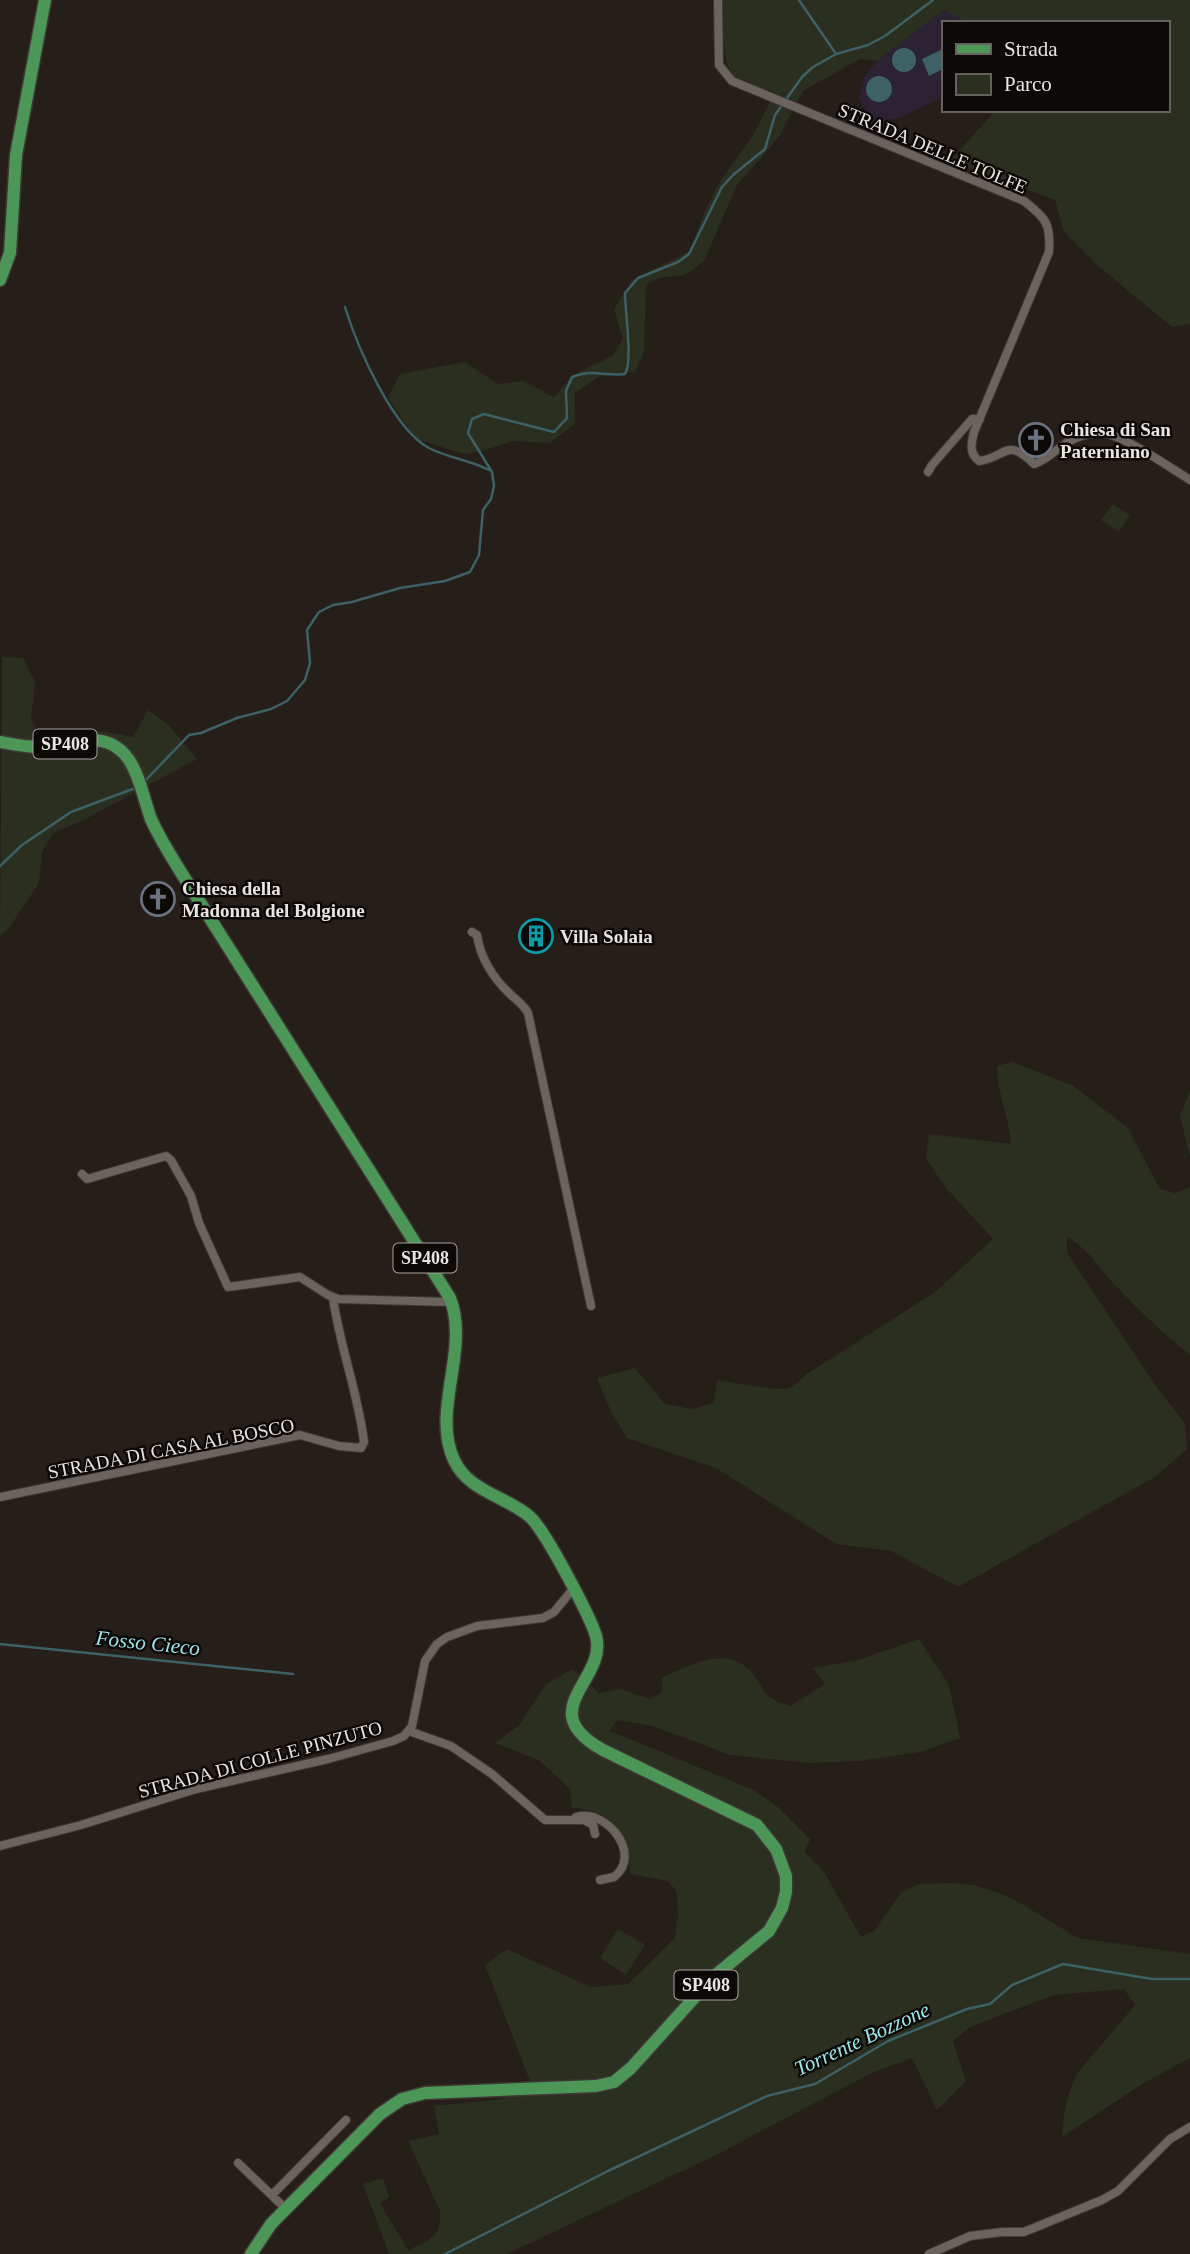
<svg xmlns="http://www.w3.org/2000/svg" width="1190" height="2254" font-family="Georgia,serif">
	<style>
		.industrial { fill: #2b2333 }
		.green { fill: #2a2f20 }
		.water { fill: #3d6165 }
		.lines { fill: none; stroke-linecap: round; stroke-linejoin: round }
		.stream { stroke: #3d6165; stroke-width: 2.5 }
		.minor-casing { stroke: #3e3835; stroke-width: 10 }
		.primary-casing { stroke: #3e3835; stroke-width: 15 }
		.minor { stroke: #6b635d; stroke-width: 8 }
		.primary { stroke: #4c9658; stroke-width: 12 }
		.labels { text-anchor: middle; stroke-width: 5; stroke-linejoin: round; paint-order: stroke }
		.shield { fill: #0c0907; stroke: #a7a29f; stroke-width: 2 }
		.shield-label { font-size: 18px; font-weight: bold; fill: #e9e4e0 }
		.street-label { font-size: 19px; fill: #e9e4e0; stroke: #0c0907 }
		.poi-label { font-size: 19px; font-weight: bold; fill: #e9e4e0; stroke: #0c0907; text-anchor: start }
		.water-label { font-size: 21px; font-style: italic; fill: #9de5ed; stroke: #0c0907 }
	</style>
	<rect width="100%" height="100%" fill="#251e19"/>
	<path class="industrial" d="M944,10l24,13h-25v74l-44,21 -26,4 -14,-23 5,-22 13,-16z"/>
	<path class="green" d="M723,0h467v324l-18,3 -74,-61 -34,-34 -9,-32 -105,-39 46,-51h171v-87h-199l-24,-13 -67,51 -17,-2 -57,32 -24,46 -42,48 -33,76 -19,14 -26,3 -13,7 -2,67 -9,20 -37,5 -23,16v31l-25,19 -38,-2 -32,11 -16,2 -48,-15 -28,-41 12,-24 65,-12 33,22 25,-3 31,16 21,-23 37,-18 11,-17 -9,-30 18,-29 58,-29 14,-38 16,-32 32,-44 23,-45c-10,-4 -27,-5 -37,-12 -18,-12 -14,-60 -15,-80z
		M1113,504l17,11 -11,17 -18,-12z
		M2,657l21,1 12,24 -4,37 8,15 51,-5 43,8 15,-27 21,15 28,34 -115,62 -29,12 -11,19 -3,31 -30,45 -9,8z
		M1012,1062l60,23 56,43 32,61 15,4 15,-6v168c-26,-21 -50,-43 -73,-68 -17,-17 -30,-40 -50,-50v16l88,132 30,38 2,26 -32,28 -197,110 -67,-36 -55,-7 -120,-76 -89,-30 -16,-26 -14,-34 38,-10 30,36 27,5 22,-6 3,-23c13,2 64,12 72,8 6,-3 13,-10 18,-14l128,-82 58,-53 -47,-51 -20,-29 3,-25 82,10c-2,-27 -14,-51 -14,-78z
		M1190,1091v66l-10,-41z
		M919,1639l30,46 11,53 -40,14 -61,9 -49,2 -80,-8 -77,-29 -36,-6 -7,11 144,59 25,18 31,31 -5,13 19,20 37,65 13,-6 27,-38 18,-9 32,-1 22,2 29,9 18,9 58,35 112,16v104l-48,26 -80,53c2,-25 4,-44 17,-66l56,-66 -11,-16 -70,6 -84,32 -17,14 13,40 -29,29 -25,-52 -40,15 -156,82 -209,99h-118l-26,-70 20,-6 6,19 -9,6 28,47c20,-9 35,-14 32,-39l-32,-70 31,-7 -5,-28 69,-7 1,-3 31,-2 -50,-129 22,-16 84,38 37,-3 47,-46 3,-24 -2,-24 -9,-9 -37,-7c-3,-40 -13,-63 -58,-66l-2,-19 -31,-29 -44,-17 24,-18 27,-41 26,-15 27,24 22,-4 29,10 12,-7v-14c26,-13 66,-34 89,-6 19,23 8,23 39,34l35,-22 -12,-16 45,-8z
		M618,1929l27,16 -19,30 -26,-17z"/>
	<path class="water" d="M892 60a12 12 0 1 1 24 0a12 12 0 1 1-24 0Z
		M943,49v20l-14,7 -7,-17z
		M866 89a13 13 0 1 1 26 0a13 13 0 1 1-26 0Z"/>
	<g class="lines">
		<path class="stream" d="M799,0l37,54
			M345,307c12,39 47,121 84,141 19,10 41,12 60,22
			M143,783l46,-48 12,-2 36,-15 34,-9 16,-8 18,-21 5,-17 -3,-33 12,-18 14,-7 19,-3 48,-14 45,-7 25,-9 9,-17 4,-45 8,-11 3,-13 -2,-14 -24,-39 4,-14 12,-5 70,18 13,-14 -1,-27 6,-14c21,-9 33,0 53,-3 8,-14 0,-61 0,-81l13,-15 40,-16 11,-8 33,-67 11,-12 32,-26 10,-34 27,-38 11,-10 23,-13 32,-9 17,-9 48,-36
			M0,866l22,-21 49,-33 67,-25
			M0,1644l293,30
			M445,2254l163,-83 159,-75 48,-12 73,-43 79,-32 23,-5 22,-19 51,-21 89,15h38"/>
		<g class="minor-casing">
			<path id="minor" d="M718,0l1,65 13,16 292,120c22,17 27,23 25,51l-75,180c-3,12 -5,21 5,29 27,-3 27,-25 55,3 16,-5 26,-20 42,-26 7,-3 19,-6 27,-5 22,3 66,34 87,47
				M928,472l4,-7 40,-46h8
				M472,932l5,3c3,22 16,43 32,58 7,7 14,11 19,20l63,293
				M82,1174l5,5 79,-23 5,4 20,36 8,27 29,64 72,-10 28,18 10,4 113,3
				M0,1497l300,-62 39,11 22,2 3,-6c-6,-49 -24,-95 -31,-144
				M409,1731l42,15 41,28 53,46h39l9,5 2,9
				M576,1817c31,-9 67,38 38,60l-14,3
				M0,1846l81,-21 115,-36 132,-30 65,-18 11,-5 8,-10 13,-65 12,-17 10,-7 30,-11 66,-8 11,-6 19,-23
				M238,2163l48,46
				M272,2195l74,-75
				M929,2254l41,-18 32,-4h22l78,-32 16,-9 52,-52 20,-12"/>
		</g>
		<g class="primary-casing">
			<path id="primary" d="M0,280l10,-27 6,-98 29,-155
				M0,742c18,3 36,7 54,4 12,-2 24,-7 37,-6 45,0 48,47 60,79 7,16 17,32 26,47l273,432c20,52 -19,113 4,162 14,31 51,36 75,56 15,12 61,100 67,120 12,44 -65,74 7,114l154,75 19,24 10,27v16l-4,16 -13,23 -57,47 -81,90 -17,14 -18,4 -171,7 -23,6 -22,15 -109,110 -20,30"/>
		</g>
		<use href="#minor" class="minor"/>
		<use href="#primary" class="primary"/>
	</g>
	<defs>
		<g id="church-ring" transform="scale(1.75)"><circle r="9.5" fill="#0c0907" stroke="#6b7280" stroke-width="1.5"/><path d="M-1.2-6h2.4v3.5h3.3v2.4h-3.3V6h-2.4V-.1h-3.3v-2.4h3.3Z" fill="#6b7280"/></g>
		<g id="building-ring" transform="scale(1.75)"><circle r="9.5" fill="#0c0907" stroke="#0f9aa8" stroke-width="1.5"/><path d="M-4-6H4V6H1V3H-1V6H-4ZM-2.5-4.3h1.7v1.8h-1.7ZM.8-4.3h1.7v1.8H.8ZM-2.5-1h1.7V.8h-1.7ZM.8-1h1.7V.8H.8Z" fill="#0f9aa8"/></g>
	</defs>
	<g fill-rule="evenodd">
		<use href="#church-ring" x="1036" y="440"/>
		<use href="#church-ring" x="158" y="899"/>
		<use href="#building-ring" x="536" y="936"/>
	</g>
	<g class="labels">
		<g class="shield">
			<rect x="33.5" y="729.5" width="63" height="29" rx="5"/>
			<rect x="393.5" y="1243.5" width="63" height="29" rx="5"/>
			<rect x="674.5" y="1970.5" width="63" height="29" rx="5"/>
		</g>
		<g class="shield-label">
			<text x="65" y="750">SP408</text>
			<text x="425" y="1264">SP408</text>
			<text x="706" y="1991">SP408</text>
		</g>
		<g class="street-label">
			<text transform="translate(933 148) rotate(23)" y="7">STRADA DELLE TOLFE</text>
			<text transform="translate(171 1448) rotate(-11)" y="7">STRADA DI CASA AL BOSCO</text>
			<text transform="translate(260 1759) rotate(-15)" y="7">STRADA DI COLLE PINZUTO</text>
		</g>
		<g class="poi-label">
			<text x="1060" y="436">Chiesa di San<tspan x="1060" dy="22">Paterniano</tspan></text>
			<text x="182" y="895">Chiesa della<tspan x="182" dy="22">Madonna del Bolgione</tspan></text>
			<text x="560" y="943">Villa Solaia</text>
		</g>
		<g class="water-label">
			<text transform="translate(148 1643) rotate(6)" y="7">Fosso Cieco</text>
			<text transform="translate(862 2039) rotate(-25)" y="7">Torrente Bozzone</text>
		</g>
	</g>
	<rect x="942" y="21" width="228" height="91" fill="#0c0907" stroke="#64615e" stroke-width="2"/>
	<rect x="956" y="44" width="35" height="10" fill="#4c9658" stroke="#64615e" stroke-width="2"/>
	<text x="1004" y="56" font-size="21" fill="#e9e4e0">Strada</text>
	<rect x="956" y="74" width="35" height="21" fill="#2a2f20" stroke="#64615e" stroke-width="2"/>
	<text x="1004" y="91" font-size="21" fill="#e9e4e0">Parco</text>
</svg>
